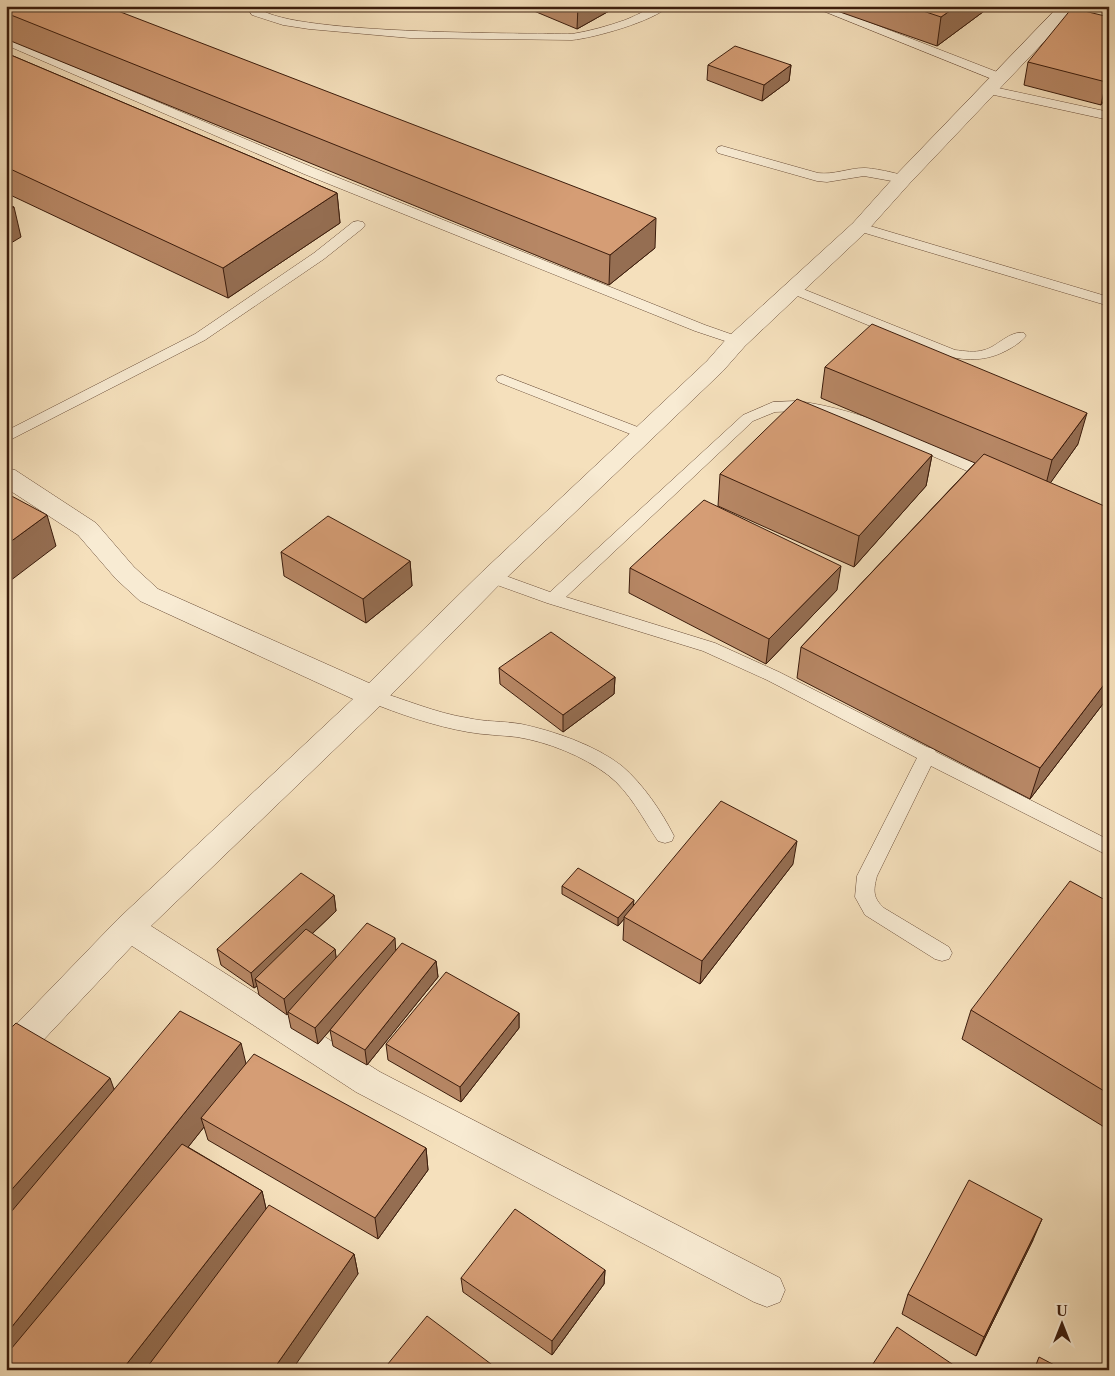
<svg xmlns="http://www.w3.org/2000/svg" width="1115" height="1376" font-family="'Libre Caslon Text',serif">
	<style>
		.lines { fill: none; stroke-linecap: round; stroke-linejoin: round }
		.service-casing { stroke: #6a4d38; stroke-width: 1 }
		.minor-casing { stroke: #6a4d38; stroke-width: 1 }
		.service { fill: #f8ebd3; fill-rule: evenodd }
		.minor { fill: #f8ebd3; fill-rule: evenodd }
		.wall { fill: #b78765; stroke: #3b1c0c }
		.shaded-wall { fill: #956e52; stroke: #3b1c0c }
		.building { fill: #d59d75; stroke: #3b1c0c }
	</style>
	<rect width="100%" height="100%" fill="#f5e0bc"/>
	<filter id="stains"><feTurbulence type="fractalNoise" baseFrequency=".004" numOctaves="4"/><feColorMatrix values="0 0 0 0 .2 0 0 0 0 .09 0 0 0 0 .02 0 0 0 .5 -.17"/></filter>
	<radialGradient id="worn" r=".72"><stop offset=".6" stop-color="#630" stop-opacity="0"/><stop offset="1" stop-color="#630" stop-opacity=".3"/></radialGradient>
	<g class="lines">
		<g class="service-casing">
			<path id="service" d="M246,6h11c20,29 270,27 315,28 18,-3 36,-8 53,-14 18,-7 24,-14 44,-14 -15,15 -75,32 -97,34l-162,-2 -101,-9 -26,-4 -31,-10z
				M811,6h16l178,69 2,3 -2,3h-8z
				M6,38l308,130 391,157 37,13 2,3 -2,3 -5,1 -42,-14 -391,-157 -298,-129z
				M989,86l120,26v8l-124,-27 -2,-3z
				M722,146l96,27c16,2 31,-5 46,-5 9,0 41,6 45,11l-6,4 -39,-7 -37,6 -10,-1 -99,-28 -2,-3 2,-3z
				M358,221l5,1 2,3 -2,3 -39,31 -119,81 -199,102v-11l189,-97 119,-81 39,-31z
				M860,223l249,74v9l-254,-76 -2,-3z
				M793,285l162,65c10,1 19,3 29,0 13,-3 26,-20 40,-17l2,3c-4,5 -10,9 -15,12 -25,15 -47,13 -73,6l-150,-62 -2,-3 2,-3z
				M503,375l145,56 3,3 -3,3h-10l-140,-55 -2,-3 2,-3z
				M797,401c71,9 137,44 203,71l2,4 -2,4h-12l-135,-58 -26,-7 -30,-4 -22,1 -22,9 -187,176 149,46 64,29 148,75 7,2 2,3 173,88v16l-178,-90 -54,110c-4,15 -4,22 7,32l65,39 3,6 -3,6 -7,2 -7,-2 -70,-44 -10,-18 2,-21 60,-118 -150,-78 -64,-29 -156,-48 -61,-22 -2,-4 2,-4 6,-2 58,21 193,-177 30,-13z
				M373,690c32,9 62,23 95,28 17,4 35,3 53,6 33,7 74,21 101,42 21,18 40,46 52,70l-2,5 -7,2 -7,-2c-15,-22 -28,-49 -50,-66 -25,-19 -60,-33 -91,-38 -16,-2 -33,-2 -49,-5 -34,-6 -69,-18 -101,-31l-3,-5 3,-5z"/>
		</g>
		<g class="minor-casing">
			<path id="minor" d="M1059,6h19l-168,177 -43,48 -122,115 -22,25 -222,212 -118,120 -232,223 229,146 400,206 5,12 -5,12 -13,5 -13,-5 -398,-210 -224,-146 -114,121 -12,4v-36l112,-116 235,-220 -213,-98 -24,-22 -38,-44 -72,-47v-20l9,2 81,53 38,44 24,22 211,94 114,-112 224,-210 22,-25 124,-113 43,-48z"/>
		</g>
		<use href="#service" class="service"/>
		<use href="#minor" class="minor"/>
	</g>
	<path class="wall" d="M6,6l649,242 -46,37 -603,-246z
		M522,6h96l-41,23z
		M823,6h168l-54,40z
		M1109,17v76l-8,12 -77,-20 4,-23z
		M6,53l331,140 3,30 -112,75 -222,-105z
		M708,65h83l-2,16 -27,20 -55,-21z
		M825,367l253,77 -28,39 59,213 -79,103 -233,-121 4,-31 174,-184 -154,-65z
		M932,455l-6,31 -72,81 -136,-61 2,-32z
		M281,552l129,9 2,25 -46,37 -82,-47z
		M630,568l207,22 -71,74 -137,-71z
		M499,668l116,9 -1,17 -51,38 -63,-48z
		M793,864l-93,120 -77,-44 1,-21 -6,7 -56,-32v-8l72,19z
		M334,895l2,16 -24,23 23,15 1,9 60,-8 40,11 2,16 -71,88 -34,-19 -3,-16 -12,14 -27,-16 -3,-14 -1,1 -28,-20 -2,-9 -3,2 -33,-23 -4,-16z
		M1109,902v228l-147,-91 9,-29z
		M519,1013v15l-58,74 -73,-42 -2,-16z
		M246,1064l180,84 2,22 -50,69 -170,-99 -4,-13 -16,20 74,44 4,18 88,45 4,20 -213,96 -31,-281z
		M1033,1240l-57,116 -74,-42 6,-20z
		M605,1270l-1,14 -52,71 -89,-63 -2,-14z"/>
	<path class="shaded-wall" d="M578,6h40l-41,23z
		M957,6h34l-54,40 4,-29z
		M791,65l-2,16 -27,20 2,-16z
		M1109,78v15l-8,12 5,-23z
		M337,193l3,30 -112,75 -5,-30z
		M14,207l7,30 -15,9v-35z
		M656,218l-1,30 -46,37 1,-30z
		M1087,413l-9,31 -34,48 8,-32z
		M932,455l-6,31 -72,81 5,-31z
		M47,515l9,31 -50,38v-39z
		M410,561l2,25 -46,37 -3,-24z
		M841,566l-4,24 -71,74 3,-25z
		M615,677l-1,17 -51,38v-17z
		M1109,678v18l-79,103 10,-31z
		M797,841l-4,23 -93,120 2,-23z
		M334,895l2,16 -76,72 -5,-4 2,7 -3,2 -3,-15z
		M634,900l-1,8 -9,9v2l-6,7v-8z
		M395,938l1,16 -78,90 -3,-16z
		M335,949l2,16 -49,47v2l-1,1 -3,-16z
		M436,961l2,16 -71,88 -2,-15z
		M519,1013v15l-58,74 -1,-15z
		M241,1043l7,29 -47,46 3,9 -192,243h-6v-36z
		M110,1078l10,28 -114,133v-43z
		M426,1148l2,22 -50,69 -3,-21z
		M262,1191l5,22 -122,157h-23z
		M1042,1219l-9,21 -57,116 8,-19z
		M354,1254l4,20 -66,96h-19z
		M605,1270l-1,14 -52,71v-14z"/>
	<path class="building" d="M6,6h99l551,212 -46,37 -604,-242z
		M908,6h49l-16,11z
		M1072,8l37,9v61l-3,4 -78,-20z
		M735,46l56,19 -27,20 -56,-20z
		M6,53l331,140 -114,75 -217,-101z
		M6,204l8,3 -8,4z
		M872,324l215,89 -35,47 -227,-93z
		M797,399l135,56 -73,81 -139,-62z
		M984,454l125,54v170l-69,90 -239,-121z
		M6,493l41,22 -41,30z
		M704,500l137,66 -72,73 -139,-71z
		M328,516l82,45 -47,38 -82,-47z
		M551,632l64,45 -52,38 -64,-47z
		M721,801l76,40 -95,120 -78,-44z
		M578,868l56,32 -16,18 -56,-32z
		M301,873l33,22 -83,78 -34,-24z
		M1070,881l39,21v192l-138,-84z
		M367,923l28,15 -80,90 -27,-16z
		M306,929l29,20 -51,50 -29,-20z
		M402,943l34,18 -71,89 -35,-20z
		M446,972l73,41 -59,74 -74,-43z
		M180,1011l61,32 -235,291v-116z
		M16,1023l94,55 -104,118v-163z
		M254,1054l172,94 -51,70 -174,-100z
		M182,1144l80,47 -140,179h-116v-15z
		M969,1180l73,39 -58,118 -76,-43z
		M269,1205l85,49 -81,116h-128z
		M515,1209l90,61 -53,71 -91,-63z
		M427,1316l72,54h-116z
		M897,1327l64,43h-92z
		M1039,1357l25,13h-30z"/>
	<rect width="1115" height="1376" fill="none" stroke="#f5e0bc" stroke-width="25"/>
	<rect x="8" y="8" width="1100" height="1361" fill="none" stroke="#3b1c0c" stroke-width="2.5"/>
	<rect x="12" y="12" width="1090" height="1351" fill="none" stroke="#3b1c0c"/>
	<g transform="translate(1062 1324)" stroke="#f8ebd3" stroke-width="4" paint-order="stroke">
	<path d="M0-4L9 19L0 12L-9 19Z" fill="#3b1c0c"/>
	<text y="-8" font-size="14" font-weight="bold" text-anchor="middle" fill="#3b1c0c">U</text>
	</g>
	<rect width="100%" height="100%" filter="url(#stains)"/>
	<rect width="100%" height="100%" fill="url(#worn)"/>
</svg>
